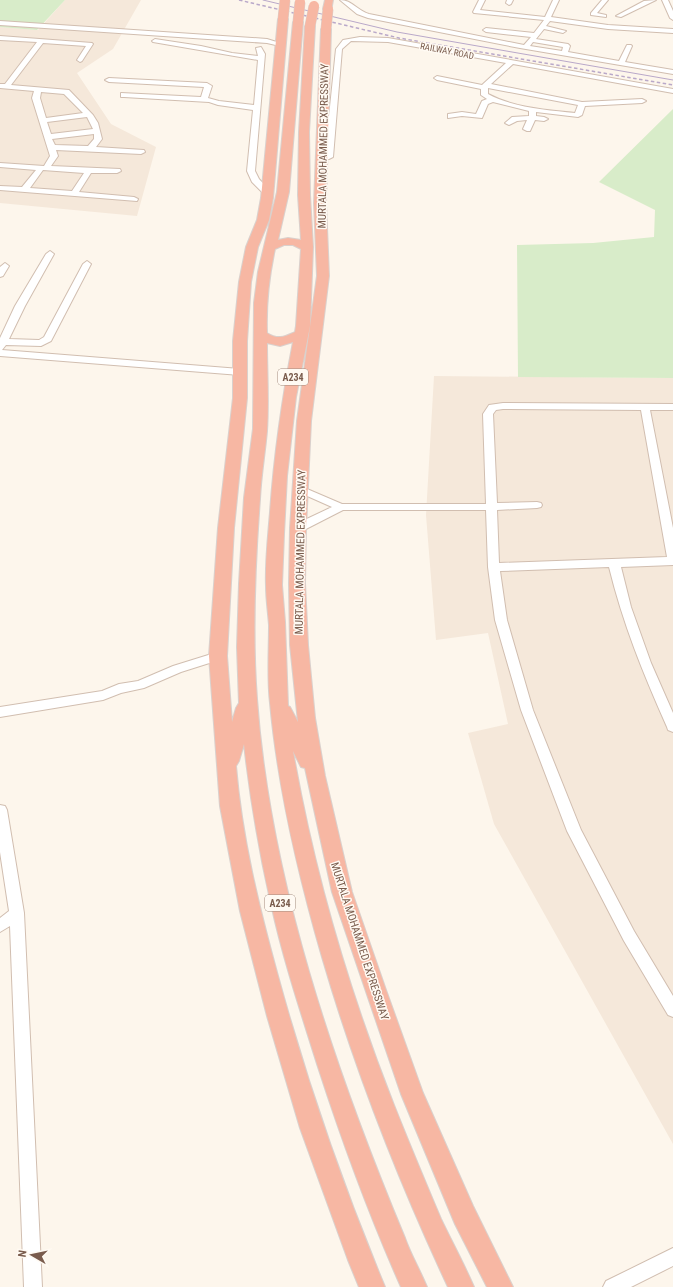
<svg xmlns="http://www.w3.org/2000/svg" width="673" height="1287" font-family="'Roboto Condensed',sans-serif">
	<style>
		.residential { fill: #f5e8da }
		.green { fill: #d8ecc9 }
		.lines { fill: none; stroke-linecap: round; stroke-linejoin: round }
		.minor-casing { stroke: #d1beb0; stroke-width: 2 }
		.highway-casing { stroke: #dad1cd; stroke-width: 2 }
		.minor { fill: #fff; fill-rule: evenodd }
		.highway { fill: #f7b7a3; fill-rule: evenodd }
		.tram { stroke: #b9a8c9; stroke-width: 1 }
		.rail { stroke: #b9a8c9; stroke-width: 1.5; stroke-dasharray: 3.5 2.5; stroke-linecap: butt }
		.highway-bridge-casing { stroke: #dad1cd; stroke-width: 11; stroke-linecap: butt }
		.highway-bridge { stroke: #f7b7a3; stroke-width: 10 }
		.labels { text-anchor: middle; stroke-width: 3; stroke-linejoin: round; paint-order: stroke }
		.far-street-label { font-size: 9px; fill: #7a5c4d; stroke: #fffaf3 }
		.shield { fill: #fffaf3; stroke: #a28b7f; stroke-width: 1 }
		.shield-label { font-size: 10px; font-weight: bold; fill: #7a5c4d }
		.street-label { font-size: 11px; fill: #7a5c4d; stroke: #fffaf3 }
	</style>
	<rect width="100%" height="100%" fill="#fdf6ec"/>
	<path class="residential" d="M65,0h76l-28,49 -36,24 34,51 45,23 -19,69 -137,-13v-176l38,3z
		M434,376l239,2v766l-179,-320 -26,-91 40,-9 -20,-91 -52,7 -10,-125z"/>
	<path class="green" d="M0,0h65l-28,30 -37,-3z
		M673,109v269l-155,-1 -1,-132 76,-2 61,-6 1,-27 -56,-28z"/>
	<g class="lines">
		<g class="minor-casing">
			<path id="minor" d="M340,0c12,0 18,11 29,14l155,31 7,-8 -45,-5 -3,-2 3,-2 48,5 10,-13 -70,-7 -1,-1 6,-12h6l-5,10 65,7 8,-17h6l-8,17 57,8 65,4v4l-65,-4 -58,-8 -4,5 20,5 -3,2 -19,-4 -8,10 32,5 2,2 -2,6 51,9 8,-16h4l1,1 -7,16 48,8v4l-153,-26 -152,-30 -11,-4zM533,42l30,5 -1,4 -32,-5z
				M507,0h6l-2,4 -2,1 -3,-2z
				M602,0h6l-11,13 9,2v2l-15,-2v-2z
				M656,0l-35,17 -5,-1 28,-15z
				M662,0h6l5,11v9l-3,-2z
				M0,21l267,18 16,5 -3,2 -13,-3 -267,-18z
				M0,36l92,7 1,1 -11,17 -2,1 -3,-2 9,-14 -43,-3 -32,42 58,5 24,25 5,8 4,16 -6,8 48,3 1,2 -4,2 -85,-4 2,6 -7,10 69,3 1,2 -4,2h-26l-12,19 55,5 4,2 -1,2 -137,-11v-4l22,1 14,-17 -36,-3v-4l44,3 6,-10 -18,-58 2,-7 -34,-3v-4h5l32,-42 -37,-2zM41,92l23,2 19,19 -37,5 -6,-20zM87,117l6,12 -42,5 -4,-12zM94,134v5l-6,7 -33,-1 -3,-6zM43,170l41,3 -12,18 -42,-3z
				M360,37l28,1 285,51v4l-160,-29 -22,20 91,18 60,-3 4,2 -4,2 -57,3 -3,9 -4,2 -42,-5v4l8,1 4,2 -4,2 -9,-1 -5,11h-3l-4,-2 4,-9 -10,1 -8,4 -4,-2 7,-6 17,-1v-5l-36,-9 -5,2 -6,14 -20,-2 -14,2v-4l14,-2 14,2 6,-13 5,-2 -6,-4v-6l-44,-9 -3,-2 3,-2 45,9 24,-22 -118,-21 -37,-1 -9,8 -9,108 -4,2h-10v-4h6l11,-106 7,-9zM488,88l90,17 -3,8c-28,-3 -61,-5 -87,-19z
				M155,39l46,7 31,7 26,3 -2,-8 5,-1 4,7 -10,117 4,8 13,14 -1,2h-6l-13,-13 -5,-11 6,-61 -35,-5 -9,-3 -85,-5h-3v-4l80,4 3,-10 -95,-5 -4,-2 4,-2 98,5 5,3 -4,12 11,3 35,4 4,-45 -105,-18 -1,-1z
				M50,251l4,3 -29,52 -16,33 30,1 5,-3 39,-73 4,-3 4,3 -40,77 -10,5 -35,-1 -4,5 238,19 5,3 -5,3 -240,-19v-18l15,-32 31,-52z
				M5,263l4,3 -6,10 -3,1v-10z
				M503,403l170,1v6h-23l23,118v37l-52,2 10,40 20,56 22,50v19l-5,-2 -1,-3c-24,-54 -44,-103 -58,-160l-109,4 7,49 26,90 48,120 53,101 39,65v21l-5,-2 -44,-74 -57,-110 -46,-121 -26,-90 -7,-53 -2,-57h-143l-41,21h-8l-1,-3 1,-3 38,-18 -36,-16 -1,-2 1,-2 4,-1 42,18h144l-3,-90 6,-9zM503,409l138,1 26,147 -168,6 -2,-53 40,-2 4,-1 1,-2 -1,-2 -4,-1 -40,1 -4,-89 3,-4z
				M218,652l4,1 2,3 -2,3 -41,13 -37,16 -23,5 -18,7 -103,17v-10l102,-16 17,-7 19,-3 35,-15z
				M0,805l5,1 2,4 17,103 18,374h-18l-14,-361 -10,6v-14l9,-7 -9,-59z
				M673,1248v18l-42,21h-28l3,-6z"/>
		</g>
		<g class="highway-casing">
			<path id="highway" d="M325,0h8l-2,11h-6l-2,-2z
				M283,16l5,3 -15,179 -4,22 -11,27 -7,35 -4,59v57l-13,130 -7,128 5,66 4,-14 3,-5 -2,-56 2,-63 5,-86 9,-69 1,-126 4,-31 19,-80 16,-170 5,-3 5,3 -14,170 -11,48 10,-2 13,2 -3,-45 1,-63 6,-106 5,-3 5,3 -6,106 1,63 3,52 -3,79 -14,71 -9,79 -3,58 -2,51 3,37 3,84 2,1 8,15 -8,-77 -1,-62 1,-55 7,-107 20,-145 -3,-73 7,-174 5,-3 5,3 -5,174 3,73 -18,145 -5,107 -1,55 3,62 7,73 10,58 27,116 34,98 37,103 50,113 40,81h-26l-32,-63 -54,-130 -69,-202 -27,-124 -4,-1 -8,-16c21,121 56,240 101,354 15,38 31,76 47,114 11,23 23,45 33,68h-26c-50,-107 -93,-217 -126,-330 -24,-83 -44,-167 -52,-254 -3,-25 -1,-52 -1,-78 -1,-13 -3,-26 -3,-39 -1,-24 2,-49 4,-74 4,-57 12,-113 23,-170l-13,4 -13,-3c0,29 2,59 0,88 -2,23 -6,45 -7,68 -5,66 -8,134 -3,200 13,182 78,371 148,539 6,17 15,32 22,49h-26c-32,-72 -59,-146 -83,-220 -17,-54 -35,-108 -47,-163 -12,-53 -21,-106 -27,-160l-5,17 -3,5c6,72 23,141 42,210 29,106 65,210 107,311h-26l-11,-27 -48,-132 -33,-112 -27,-105 -20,-105 -11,-150 5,-71 4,-57 15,-130v-57l6,-59 7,-35 11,-27 4,-22 17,-179zM293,245l8,4 -5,77 -1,6c-11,5 -17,8 -28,1 -1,-29 2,-56 8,-84l9,-4z"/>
		</g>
		<use href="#minor" class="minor"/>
		<use href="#highway" class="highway"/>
		<path class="tram" d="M263,0l134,32 276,48"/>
		<path class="rail" d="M239,0l160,38 274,47"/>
		<g class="highway-bridge-casing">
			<path id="highway-bridge" d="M283,19l2,-19
				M298,22l2,-20
				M310,26l4,-20
				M326,29l2,-20"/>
		</g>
		<use href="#highway-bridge" class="highway-bridge"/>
	</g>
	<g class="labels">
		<g class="far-street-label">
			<text transform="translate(447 51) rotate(11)" y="3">RAILWAY ROAD</text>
		</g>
		<g class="shield">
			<rect x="278" y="369" width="30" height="16" rx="3"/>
			<rect x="265" y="895" width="30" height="16" rx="3"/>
		</g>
		<g class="shield-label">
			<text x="293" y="381">A234</text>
			<text x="280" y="907">A234</text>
		</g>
		<g class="street-label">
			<text transform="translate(323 146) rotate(-89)" y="4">MURTALA MOHAMMED EXPRESSWAY</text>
			<text transform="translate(300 552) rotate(-89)" y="4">MURTALA MOHAMMED EXPRESSWAY</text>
			<text transform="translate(360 941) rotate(72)" y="4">MURTALA MOHAMMED EXPRESSWAY</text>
		</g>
	</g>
	<g transform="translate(32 1255) rotate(279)" stroke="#fffaf3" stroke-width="3" paint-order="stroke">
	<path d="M0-3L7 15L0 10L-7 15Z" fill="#7a5c4d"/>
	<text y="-6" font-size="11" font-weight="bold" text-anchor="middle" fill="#7a5c4d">N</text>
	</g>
</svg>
